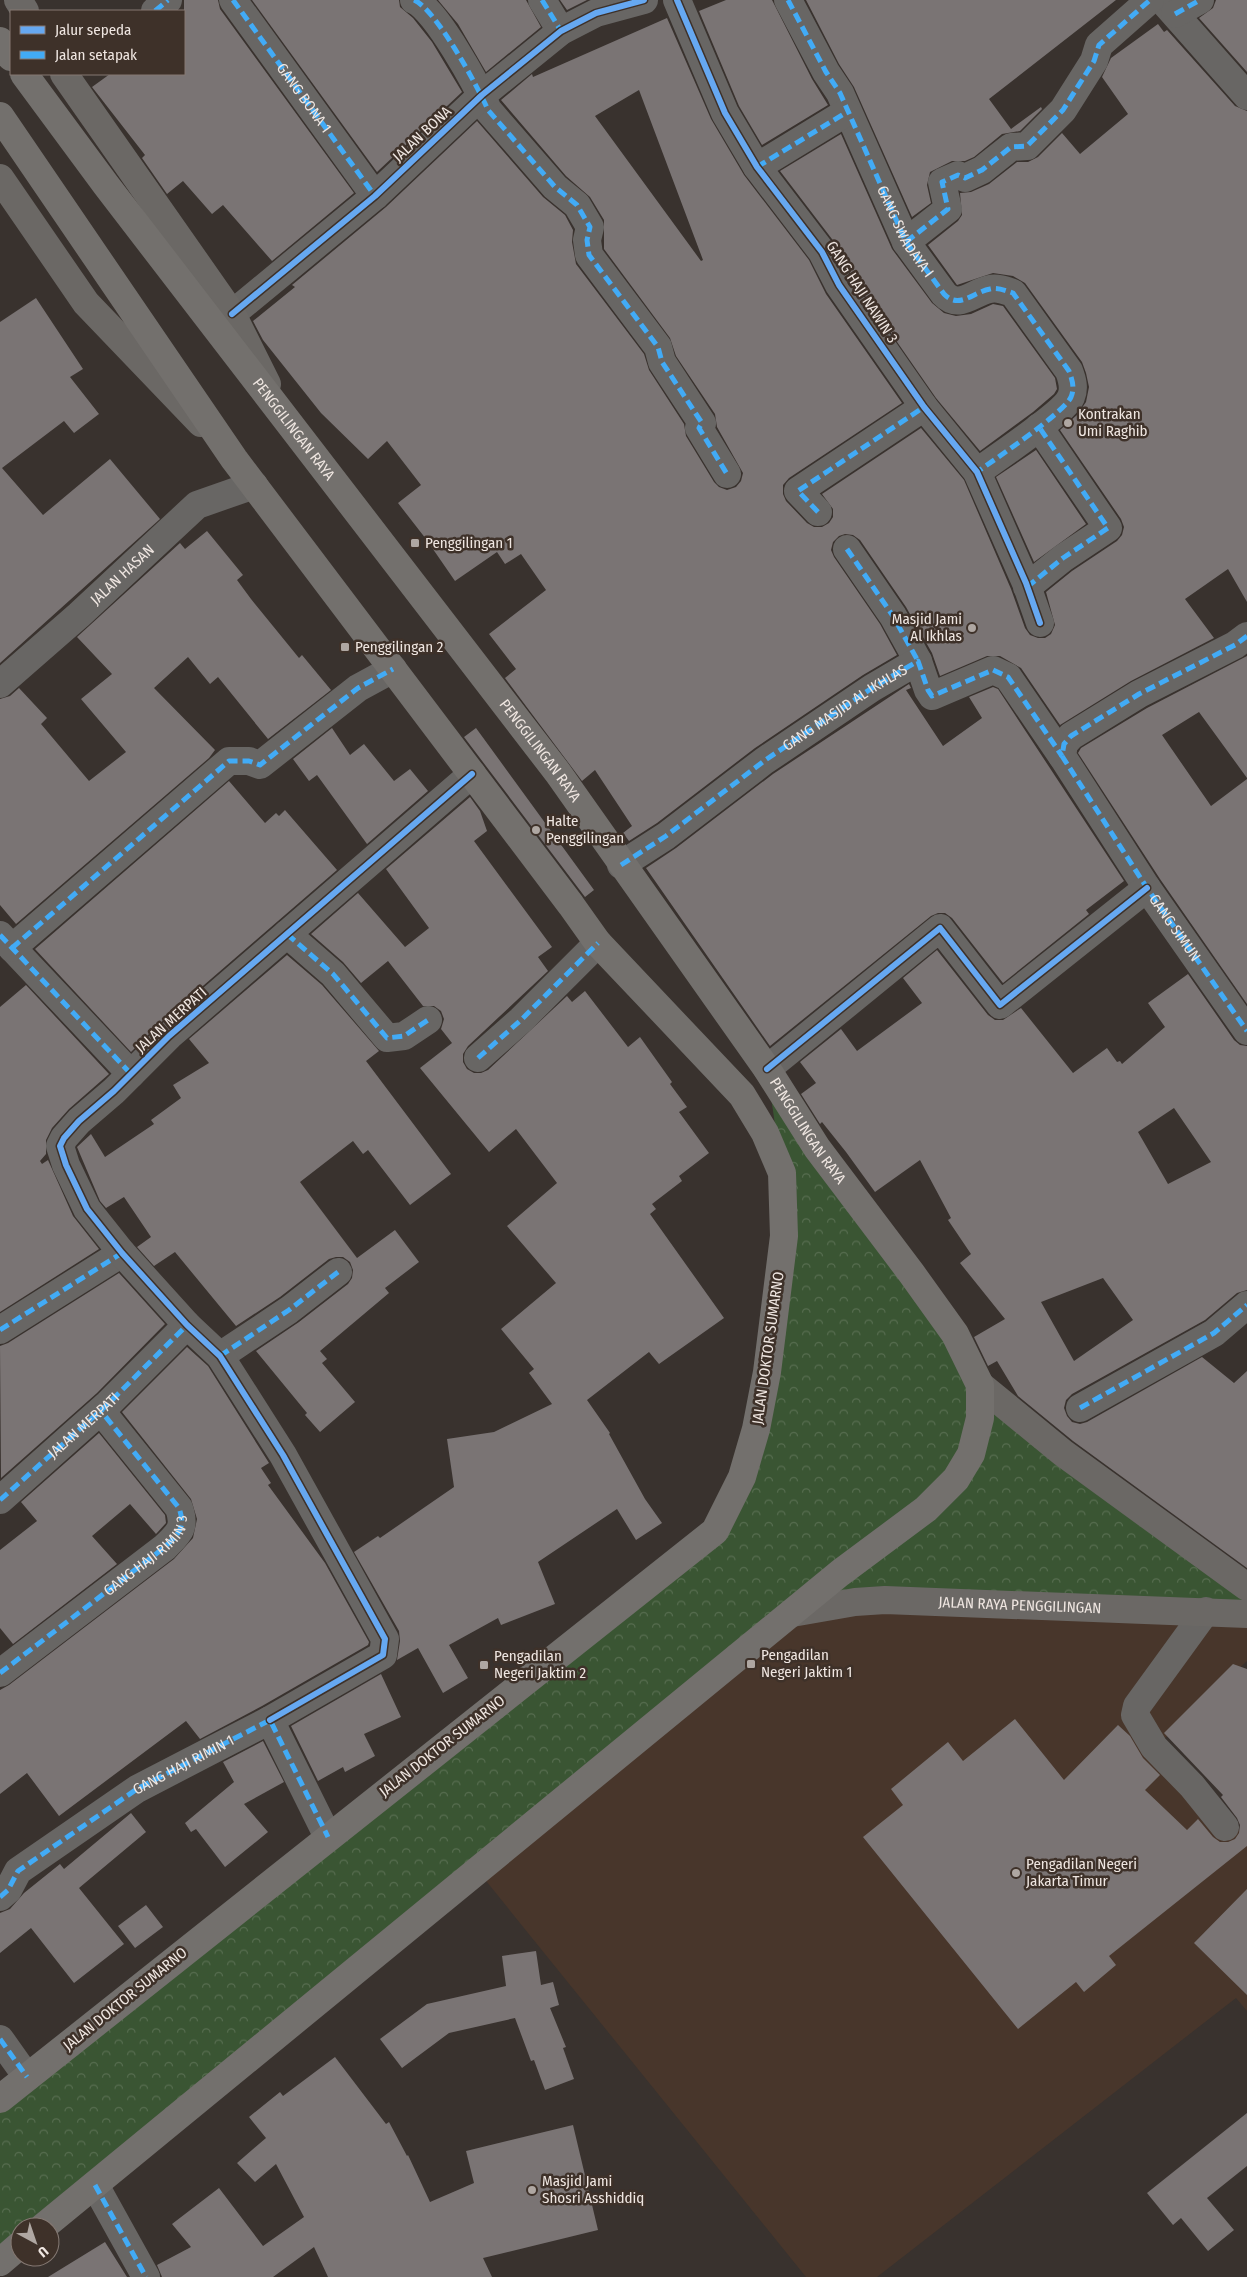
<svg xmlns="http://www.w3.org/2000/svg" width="1247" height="2277" font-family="'Fira Sans Condensed',sans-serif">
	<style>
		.built { fill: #48362b }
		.park { fill: url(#park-crowns) }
		.building { fill: #7a7474; fill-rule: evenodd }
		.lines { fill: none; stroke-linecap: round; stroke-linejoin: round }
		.street { stroke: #686664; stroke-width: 28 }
		.secondary { stroke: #6b6865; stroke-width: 28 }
		.primary { stroke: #73706d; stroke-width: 28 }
		.quiet { stroke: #42abf6; stroke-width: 5; stroke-dasharray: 10 5; stroke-linecap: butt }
		.cycleway-casing { stroke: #3e3129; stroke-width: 9 }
		.cycleway { stroke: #66a8f1; stroke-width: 6 }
		.poi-dot { fill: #afa7a2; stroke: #3e3129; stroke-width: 2 }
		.labels { text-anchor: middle; stroke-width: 5; stroke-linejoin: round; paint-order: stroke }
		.street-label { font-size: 15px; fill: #efe6e1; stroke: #3e3129 }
		.poi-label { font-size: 15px; fill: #efe6e1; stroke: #3e3129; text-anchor: start }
	</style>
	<defs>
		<pattern id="park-crowns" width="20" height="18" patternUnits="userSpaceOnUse" patternTransform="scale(1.25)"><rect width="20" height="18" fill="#3a5533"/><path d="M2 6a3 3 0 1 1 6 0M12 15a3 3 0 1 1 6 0" fill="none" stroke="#576d50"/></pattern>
	</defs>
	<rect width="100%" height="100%" fill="#39322e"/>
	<path class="built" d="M792,1613l455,3v45l-83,78 83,101v171l-11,-13 -359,279h-71l-328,-406z"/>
	<path class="park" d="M767,1069l213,316 267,199v32l-455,-3 -753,614h-19v16l-20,16v-160l715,-568 27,-55 40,-303z"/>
	<path class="building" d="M184,0h34l2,9 134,184 -82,68 -49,-56 -11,9 -29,-33 -16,13 -25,-36 3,-3 -53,-68 18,-13h74z
		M252,0h147l1,7 13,11 19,24 30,50 -85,80z
		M438,0h88l15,27 -55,45 -28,-48z
		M560,0h27l-20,10z
		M726,0h46l40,79 16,26 -66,40 -23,-39 -40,-95z
		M806,0h310l-127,99 22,30 30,-22 1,2 -22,22 -18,3 -28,23 -9,4h-13l-22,11 -3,13 4,18 -19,14 -58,-130 -15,-23z
		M1216,0h31v72l-48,-54 14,-10z
		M667,18l44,101 33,56 65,85 17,34 76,109 -113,75 -6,7v9l3,7 21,22 7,4h8l7,-4 4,-6v-8l-11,-15 99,-66 43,52 47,109 14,39 5,7 8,3h7l6,-4 4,-9 -9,-33 26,-21 45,-30 5,-6 2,-8 -3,-8 -61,-89 17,-15 9,-13 3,-15 -3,-14 -4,-11 -57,-79 -12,-7 -20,-3 -36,12 -29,-40 30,-24 4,-6 -2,-22 11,-1 18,-8 28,-22h11l10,-5 24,-24 18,21 48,-40 -26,-37 9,-19 47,-34 6,8 3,-2 68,76 12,5v491l-19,-33 -43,30 29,39 -83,43 -71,44 -39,-57 -21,-12h-13l-47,20 -8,-23 -26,-46 -46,-67 -7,-5 -8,-1 -6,2 -6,6 -2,8 3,7 46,67 17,31 -34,20 -108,73 -98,75 -28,18 -6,-8 9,-7 -37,-56 -13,11 -77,-103 11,-9 -27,-35 57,-44 -25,-36 -16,10 -8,-12 -42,29 -29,-42 -28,-36 23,-18 -34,-44 -19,18 -47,-46 -58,-73 -10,-19 42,-34 -3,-2 94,-78 91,-86 66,76 22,18 8,15 -1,12 4,22 68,90 5,16 35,54 2,12 28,46 5,5 8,3 9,-3 5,-6 2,-8 -26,-46 -2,-13 -39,-58 -6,-18 -66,-89v-29l-14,-23 -24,-21 -65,-76 31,-26 1,3zM639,90l64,170 -2,1 -106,-145z
		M841,134l51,115 40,54 12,10 12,3 15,-2 22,-10 10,2 52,72 2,11 -3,5 -21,18 -53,39 -44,-53 -84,-121 -17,-34 -55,-72z
		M36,298l47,71 -13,8 29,37 -25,19 -10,-12 -62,47 41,47 67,-56 50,60 -160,144v-341z
		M1036,450l50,74 -52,38 -38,-85z
		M207,531l36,44 -6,5 14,19 48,59 3,-3 29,35 -63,49 -50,-62 -8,7 -22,-27 -34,31 61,62 -6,8 -193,166 -16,-19v-206l10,-3 9,-8 28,30 -6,6 48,57 37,-29 -45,-53 31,-25 -35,-37 103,-94 5,6z
		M1247,656v122l-48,-66 -37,23 49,71 36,-27v225l-87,-125 -82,-126 3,-5 66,-40z
		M909,684l2,4 -5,2 37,56 39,-28 -13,-21 24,-10 5,2 126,192 -38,29 3,4 -86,69 -51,-65 -7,-5h-7l-7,3 -161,130 -124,-178 30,-20 97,-74z
		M332,728l18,27 14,-11 30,37 16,-12 18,22 -61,53 -50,-69 -8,6 -16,-22z
		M476,728l118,162 -9,7 -121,-160z
		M229,781l36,42 11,-10 3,3 6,-6 52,60 -178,154 -28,28 -96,-103z
		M470,797l10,14 7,20 -13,10 78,106 -14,10 10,14 -80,75 -5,8v8l4,7 7,4h7l7,-3 79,-74 5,6 13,-11 43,56 12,-10 32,45 -2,2 17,23 -8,5 30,41 -30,23 3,5 -30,23 4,5 -6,5 74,104 -65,46 -10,-12 -62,48 23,33 -1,1 36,65 17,24 -26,17 -19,-31 -79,53 17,42 -54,21 -3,-7 -49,27 19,33 -25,15 -25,-45 -21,12 3,-19 -1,-10 -45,-79 24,-16 2,2 74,-51 -7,-48 47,-7 58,-28 -23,-31 5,-4 -33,-40 55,-46 -49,-57 50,-43 -41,-54 -27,23 -69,-84 32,-25 -11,-14 3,-10 -3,-8 -7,-5h-11l-35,-45 -27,22 -18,-21 -32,-28 47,-41 47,54 24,-19 -43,-59z
		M937,950l51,65 7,5h8l18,-12 52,65 34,-25 10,14 3,-1 2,3 43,-37 -17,-24 40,-29 46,66 6,5 7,1v244l-10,3 -32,27 -133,74 -6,6 -2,8 3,8 5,6 8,2 7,-2 115,-65 32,26 13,-12v197l-174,-127 -55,-45 -21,-35 -9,5 -14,-29 31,-18 -45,-56 11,-9 -23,-34 3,-2 -31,-58 -45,32 -29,-40 -24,-30 -2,2 -19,-30 15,-11 -16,-21 41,-33 16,22 65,-48 -19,-25zM1174,1108l37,54 -43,22 -30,-52zM1103,1278l30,42 -59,41 -33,-59z
		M287,955l35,30 57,66 -13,10 85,113 -41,31 -42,-55 -5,4 -10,-13 -53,41 57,76 38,-28 24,32 -34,26 4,5 -69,58 7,8 -5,4 33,39 -35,30 -15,-17 2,-2 -51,-62 43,-29 49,-38 4,-6 1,-8 -3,-8 -7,-5h-7l-7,2 -49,38 -44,29 -61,-74 -21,14 -17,-19 14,-10 -27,-40 -18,11 -6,-7 -23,-54 14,-13 14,23 49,-33 -3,-4 30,-22 -8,-13 36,-22 -20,-24z
		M26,985l83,89 -40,35 -17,19 -6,12v14l-6,7 2,3 6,-4 25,56 26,33 -99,63v-305z
		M119,1273l46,51 -68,69 -96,85 -1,-132 8,-3z
		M187,1347l21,19 61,97 -8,5 10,15 -3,2 57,78 44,79 -1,3 -106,61 -62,33 -14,-18 -127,95 -32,-43 -27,21v-104l9,-5 165,-126 19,-21 4,-19 -6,-20 -69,-87z
		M99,1433l66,82 1,8 -10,11 -26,-30 -38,32 25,28 -104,80 -13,-16v-78l37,-29 -16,-19z
		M1233,1664l14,5v177l-138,110 7,9 -32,27 -8,-10 -58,47 -155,-192 40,-32 -12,-16 57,-47 15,19 52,-42 49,61 54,-55 12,11 13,22 17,17 -15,15 42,40 11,-11 15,18 7,5h8l7,-3 4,-6 1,-8 -3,-7 -16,-21 2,-2 -59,-62z
		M381,1674l20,43 -37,17 11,22 -30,16 -2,-5 -25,14 -27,-55z
		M263,1741l21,41 -40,22 24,28 -43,35 -29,-38 -5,3 -6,-9 49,-41 -11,-20z
		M131,1813l15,19 -67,56 45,56 -50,39 -43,-55 -31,25v-40l10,-4 14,-16 36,-29 4,5z
		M1247,1889v106l-53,-52z
		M146,1905l17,22 -28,21 -17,-22z
		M536,1951l5,34 12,-3 6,23 -9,3 16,39 -3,1 11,31 -29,11 -11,-30 -3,1 -16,-43 -66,15 -47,35 -22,-29 47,-35 79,-18 -4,-30z
		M335,2057l51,67 3,-2 18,34 1,-1 22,47 44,-19 -8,-32 107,-26 25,105 -115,28 9,19h-164l-14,-30 -41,30h-111l-5,-12 34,-18 -19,-23 47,-36 44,58 41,-29 -28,-53 -21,18 -18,-19 29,-25 -17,-21 31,-25 3,4z
		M1247,2113v53l-40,32 27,32 -26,21 -27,-33 -8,7 -26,-32z
		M105,2242l22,35h-79z"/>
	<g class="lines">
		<g class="street">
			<path d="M233,0l142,196"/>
			<path d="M414,0c22,9 64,87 74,110l67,77 22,18 13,22 -3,13 2,15 69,92 4,15 40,61 -3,5 28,46"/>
			<path d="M542,0l19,31"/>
			<path d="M677,0l48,113 32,54 65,85 17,33 85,122 53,65 49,111 14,40"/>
			<path id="s1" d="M788,0l38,72 14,21 66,149 38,52c15,16 29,-2 46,-5 7,-2 17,2 23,4l56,78c3,8 6,17 2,26 -6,15 -77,63 -94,75"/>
			<path d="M1162,0l85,96"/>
			<path d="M155,11l13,-11"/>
			<path d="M1175,14l25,-14"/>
			<path d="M757,167l90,-55"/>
			<path d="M906,242l42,-33 -6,-27 16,-7 7,3 17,-8 29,-23 16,-1 36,-36 31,-49 5,-16 51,-45"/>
			<path d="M232,314l143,-118 107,-101 79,-64 35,-18 48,-13"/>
			<path d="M818,512l-20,-21 126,-84"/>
			<path d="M847,549l46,67 25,45"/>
			<path d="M1027,587l36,-29 45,-30 -69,-101"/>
			<path d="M1247,636l-12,9 -96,49 -68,42 -7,8 -2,12 85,132 100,143"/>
			<path id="s2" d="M0,684l79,-69 118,-110 57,-20"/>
			<path id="s3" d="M621,865l45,-29 98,-75 108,-73 46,-27 10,29 4,6 61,-26 15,7 54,79"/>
			<path d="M287,934l46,40 54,64 17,-2 24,-16"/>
			<path d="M0,935l131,139"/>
			<path d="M12,948l217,-187h20l11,4 98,-77 35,-19"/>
			<path d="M478,1058l43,-38 77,-77"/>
			<path d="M767,1069l173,-141 60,77 147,-117"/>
			<path d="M0,1330l122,-77"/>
			<path d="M220,1356l69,-46 49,-38"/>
			<path d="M1080,1408l134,-75 33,-28"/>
			<path id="s4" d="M0,1500l108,-96 79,-79"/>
			<path d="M1206,1611l-69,95 -2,9 19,32 38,39 33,41"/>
			<path d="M0,1673l165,-126c14,-14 21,-19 14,-39l-78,-97"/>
			<path d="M270,1720l113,-65 2,-16 -102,-184 -63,-99 -33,-31 -65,-72 -35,-44 -21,-44 -6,-19 4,-8 15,-17 35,-30 55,-55 303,-262"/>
			<path id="s5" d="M0,1897l8,-7 10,-19 119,-82 133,-69 58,117"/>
			<path d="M0,2039l27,38"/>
			<path d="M95,2185l51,92"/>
		</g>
		<g class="secondary">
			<path d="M18,0l7,11"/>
			<path d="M64,74l168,240 35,70"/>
			<path d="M0,178l86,125 115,120"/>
			<path d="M980,1385l83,68 184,134"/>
			<path id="s6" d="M792,1613l63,-11 30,-2 362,14"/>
		</g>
		<g class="primary">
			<path d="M0,41l11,16"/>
			<path id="s7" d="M24,74l82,111 452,588 209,296 50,79 95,126 43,60 25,51v33l-9,36 -15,25 -30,30 -86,64 -797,654"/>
			<path d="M0,116l234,343 337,446 27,38 144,152 23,38 17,40 2,63 -17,136 -11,57 -14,48 -27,54 -715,568"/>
			<path d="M0,2262l20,-17"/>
		</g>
		<g class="quiet">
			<path id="s8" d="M233,0l142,196"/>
			<path d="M414,0c22,9 64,87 74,110l67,77 22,18 13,22 -3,13 2,15 69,92 4,15 40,61 -3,5 28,46"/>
			<path d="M542,0l19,31"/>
			<path d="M788,0l38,72 14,21 66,149 38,52c15,16 29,-2 46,-5 7,-2 17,2 23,4l56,78c3,8 6,17 2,26 -6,15 -77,63 -94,75"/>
			<path d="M155,11l13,-11"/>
			<path d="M1175,14l25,-14"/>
			<path d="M757,167l90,-55"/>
			<path d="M906,242l42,-33 -6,-27 16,-7 7,3 17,-8 29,-23 16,-1 36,-36 31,-49 5,-16 51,-45"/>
			<path d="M818,512l-20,-21 126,-84"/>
			<path d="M847,549l46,67 25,45"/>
			<path d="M1027,587l36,-29 45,-30 -69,-101"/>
			<path id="s9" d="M1247,636l-12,9 -96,49 -68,42 -7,8 -2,12 85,132 100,143"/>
			<path d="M621,865l45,-29 98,-75 108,-73 46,-27 10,29 4,6 61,-26 15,7 54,79"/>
			<path d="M287,934l46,40 54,64 17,-2 24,-16"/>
			<path d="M0,935l131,139"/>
			<path d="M12,948l217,-187h20l11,4 98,-77 35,-19"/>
			<path d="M478,1058l43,-38 77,-77"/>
			<path d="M0,1330l122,-77"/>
			<path d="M220,1356l69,-46 49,-38"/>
			<path d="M1080,1408l134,-75 33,-28"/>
			<path d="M0,1500l108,-96 79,-79"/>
			<path id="s10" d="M0,1673l165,-126c14,-14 21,-19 14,-39l-78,-97"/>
			<path d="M0,1897l8,-7 10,-19 119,-82 133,-69 58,117"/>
			<path d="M0,2039l27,38"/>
			<path d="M95,2185l51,92"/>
		</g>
		<g class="cycleway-casing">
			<path id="cycleway" d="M677,0l48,113 32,54 65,85 17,33 85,122 53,65 49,111 14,40
				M232,314l143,-118 107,-101 79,-64 35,-18 48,-13
				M767,1069l173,-141 60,77 147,-117
				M270,1720l113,-65 2,-16 -102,-184 -63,-99 -33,-31 -65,-72 -35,-44 -21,-44 -6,-19 4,-8 15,-17 35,-30 55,-55 303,-262"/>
		</g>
		<use href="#cycleway" class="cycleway"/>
	</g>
	<g class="poi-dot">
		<circle cx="1068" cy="423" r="5"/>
		<rect x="410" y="538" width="10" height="10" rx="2.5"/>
		<circle cx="972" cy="628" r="5"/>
		<rect x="340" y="642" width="10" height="10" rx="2.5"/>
		<circle cx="536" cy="830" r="5"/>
		<rect x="746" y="1659" width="10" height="10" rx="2.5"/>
		<rect x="479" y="1660" width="10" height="10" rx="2.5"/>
		<circle cx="1016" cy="1873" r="5"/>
		<circle cx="532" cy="2190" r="5"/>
	</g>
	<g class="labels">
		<g class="street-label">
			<text dy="5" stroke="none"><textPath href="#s8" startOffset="121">GANG BONA 1</textPath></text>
			<text transform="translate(422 134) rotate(-43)" y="5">JALAN BONA</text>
			<text dy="5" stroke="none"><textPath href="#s1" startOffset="260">GANG SWADAYA I</textPath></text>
			<text transform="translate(862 292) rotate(57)" y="5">GANG HAJI NAWIN 3</text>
			<text dy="5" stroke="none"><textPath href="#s7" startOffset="446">PENGGILINGAN RAYA</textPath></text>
			<text dy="5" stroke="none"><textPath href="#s2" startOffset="164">JALAN HASAN</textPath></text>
			<text dy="5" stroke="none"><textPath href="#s3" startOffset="274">GANG MASJID AL IKHLAS</textPath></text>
			<text dy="5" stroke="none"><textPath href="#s7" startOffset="851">PENGGILINGAN RAYA</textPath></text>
			<text dy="5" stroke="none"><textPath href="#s9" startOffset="431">GANG SIMUN</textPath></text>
			<text transform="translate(171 1020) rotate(-42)" y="5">JALAN MERPATI</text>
			<text dy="5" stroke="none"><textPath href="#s7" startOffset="1316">PENGGILINGAN RAYA</textPath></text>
			<text transform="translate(768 1348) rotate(-82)" y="5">JALAN DOKTOR SUMARNO</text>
			<text dy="5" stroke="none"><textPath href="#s4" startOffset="112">JALAN MERPATI</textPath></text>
			<text dy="5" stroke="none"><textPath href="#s10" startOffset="189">GANG HAJI RIMIN 3</textPath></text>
			<text dy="5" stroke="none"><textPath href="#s6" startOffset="229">JALAN RAYA PENGGILINGAN</textPath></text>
			<text transform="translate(442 1746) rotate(-38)" y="5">JALAN DOKTOR SUMARNO</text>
			<text dy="5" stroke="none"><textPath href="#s5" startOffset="229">GANG HAJI RIMIN 1</textPath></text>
			<text transform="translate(125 1999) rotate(-39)" y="5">JALAN DOKTOR SUMARNO</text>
		</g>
		<g class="poi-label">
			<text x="1078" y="419">Kontrakan<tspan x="1078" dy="17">Umi Raghib</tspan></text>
			<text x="425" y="548">Penggilingan 1</text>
			<text x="962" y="624" text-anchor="end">Masjid Jami<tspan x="962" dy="17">Al Ikhlas</tspan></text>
			<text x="355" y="652">Penggilingan 2</text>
			<text x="546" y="826">Halte<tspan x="546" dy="17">Penggilingan</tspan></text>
			<text x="761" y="1660">Pengadilan<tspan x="761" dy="17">Negeri Jaktim 1</tspan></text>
			<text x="494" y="1661">Pengadilan<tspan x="494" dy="17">Negeri Jaktim 2</tspan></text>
			<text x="1026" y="1869">Pengadilan Negeri<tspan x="1026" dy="17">Jakarta Timur</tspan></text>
			<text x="542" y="2186">Masjid Jami<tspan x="542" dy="17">Shosri Asshiddiq</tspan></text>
		</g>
	</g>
	<rect x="10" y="10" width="175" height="65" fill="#3e3129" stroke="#857973"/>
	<rect x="20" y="26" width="25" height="8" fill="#66a8f1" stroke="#857973"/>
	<text x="55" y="35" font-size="15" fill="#efe6e1">Jalur sepeda</text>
	<rect x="20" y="51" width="25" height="8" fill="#42abf6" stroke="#857973"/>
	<text x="55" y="60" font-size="15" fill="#efe6e1">Jalan setapak</text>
	<g transform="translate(35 2242) rotate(140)"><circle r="24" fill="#3e3129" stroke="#857973"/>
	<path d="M0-4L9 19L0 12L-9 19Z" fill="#afa7a2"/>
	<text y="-8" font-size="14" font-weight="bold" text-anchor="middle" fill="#efe6e1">U</text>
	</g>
</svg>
